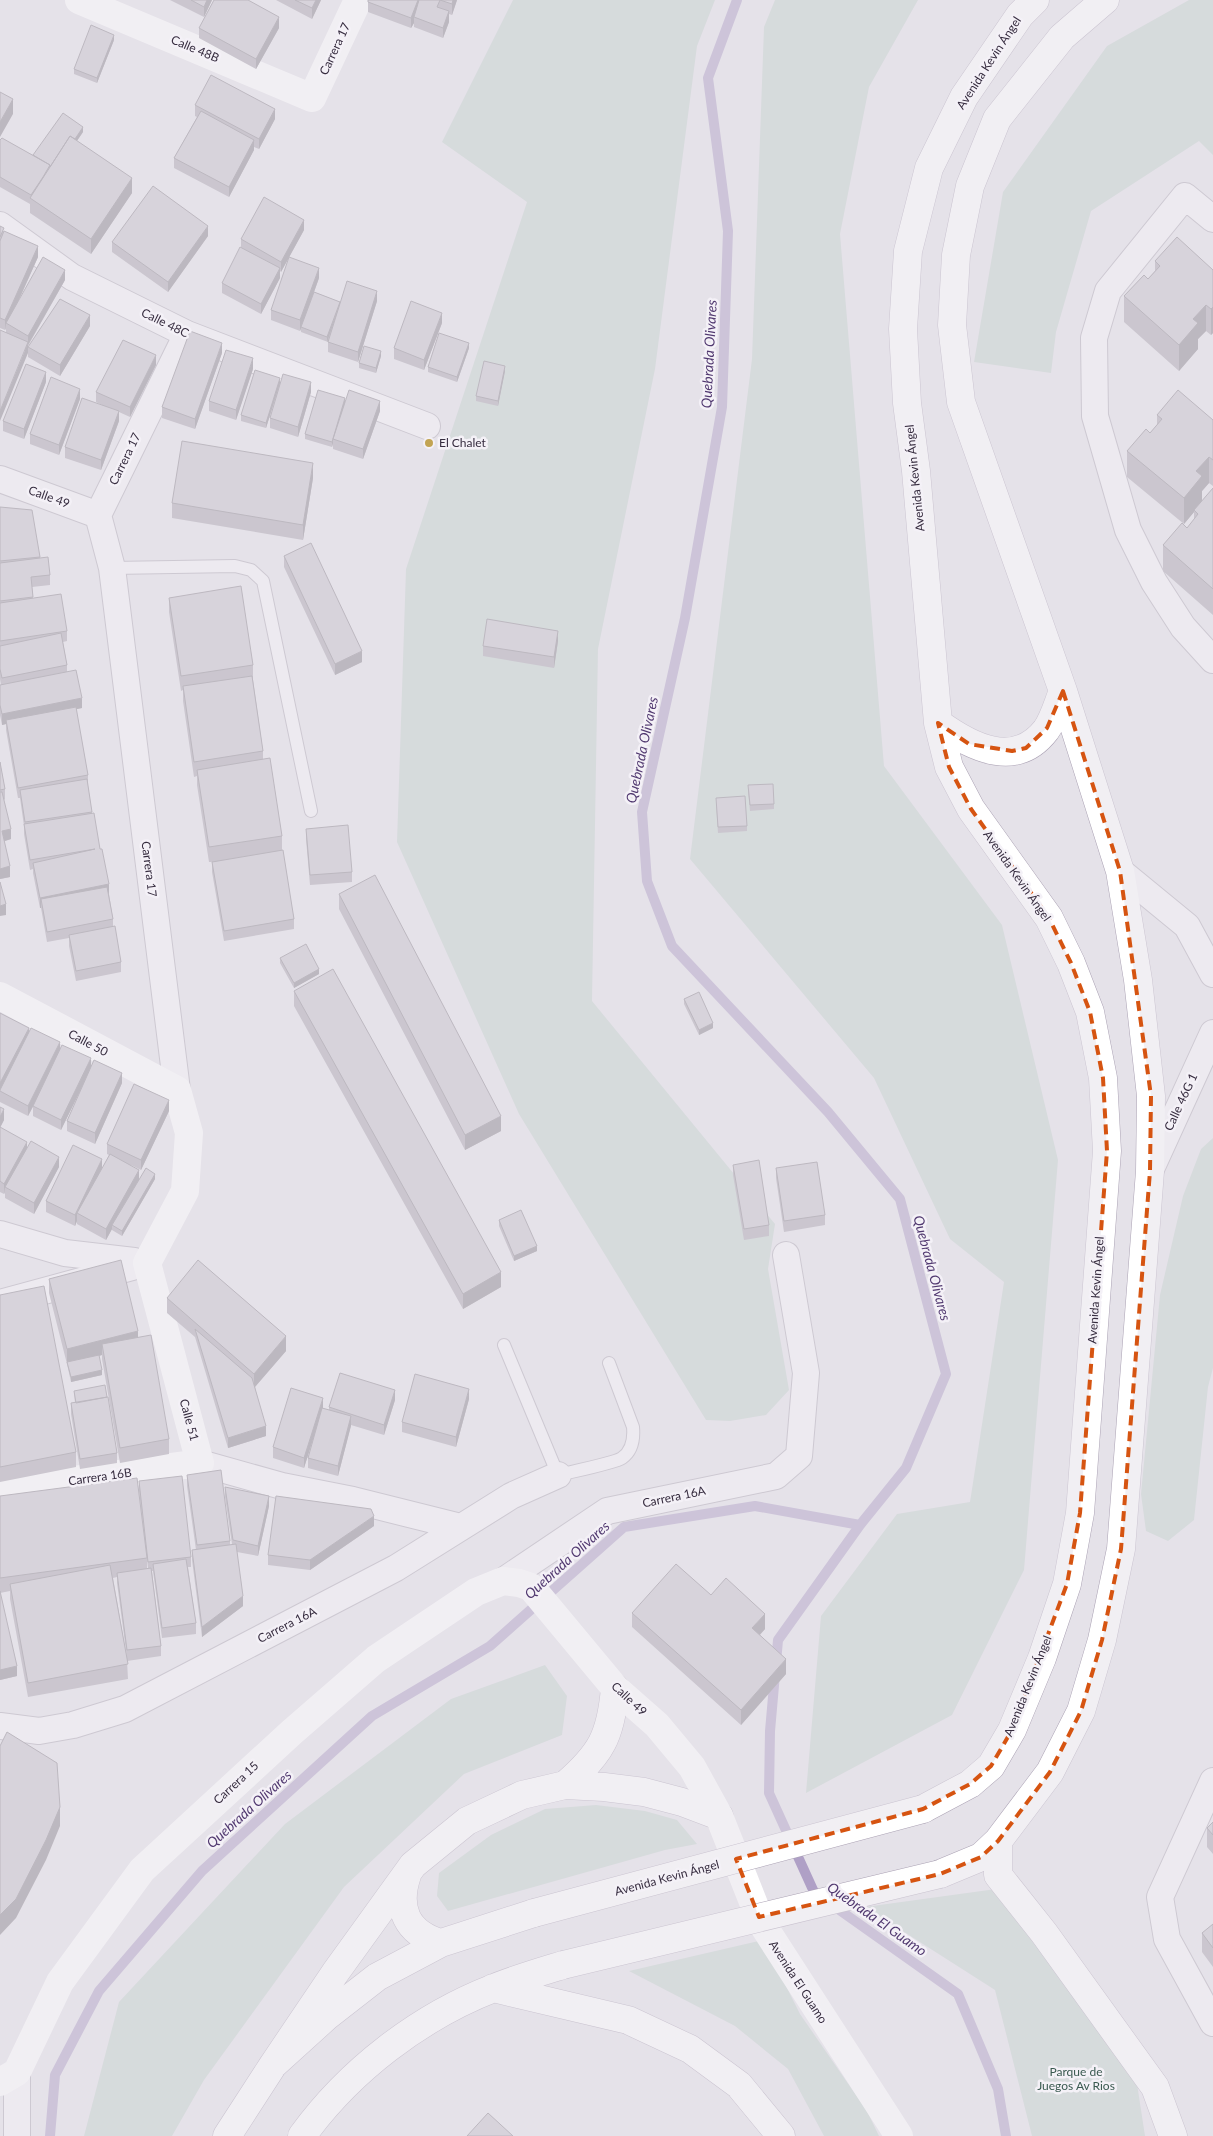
<svg xmlns="http://www.w3.org/2000/svg" width="1213" height="2136" font-family="Lato,sans-serif">
	<style>
		.green { fill: #c4d2cd }
		.lines { fill: none; stroke-linecap: round; stroke-linejoin: round }
		.stream { stroke: #afa0c6; stroke-width: 10 }
		.lane-casing { stroke: #b0abb6; stroke-width: 14 }
		.street-casing { stroke: #b0abb6; stroke-width: 28 }
		.primary-casing { stroke: #aba2b4; stroke-width: 29 }
		.lane { stroke: #f6f4f8; stroke-width: 12 }
		.street { stroke: #f6f4f8; stroke-width: 26 }
		.secondary { stroke: #fff; stroke-width: 28 }
		.primary { stroke: #fff; stroke-width: 28 }
		.primary-bridge-casing { stroke: #aba2b4; stroke-width: 29; stroke-linecap: butt }
		.primary-bridge { stroke: #fff; stroke-width: 28 }
		.wall { fill: #aaa5af; fill-rule: evenodd }
		.shaded-wall { fill: #8b868e }
		.building { fill: #c6c0cb; stroke: #8b868e }
		.marked { fill: none; stroke: #d65411; stroke-width: 4; stroke-dasharray: 10 6; stroke-linejoin: round }
		.poi-dot { fill: #c2a453; stroke: #f4f1f7; stroke-width: 2 }
		.labels { text-anchor: middle; stroke-width: 5; stroke-linejoin: round; paint-order: stroke }
		.street-label { font-size: 12px; fill: #362c3f; stroke: #f4f1f7 }
		.poi-label { font-size: 12px; fill: #362c3f; stroke: #f4f1f7; text-anchor: start }
		.park-label { font-size: 12px; fill: #3a5a50; stroke: #f4f1f7 }
		.water-label { font-size: 14px; font-style: italic; fill: #513970; stroke: #f4f1f7 }
	</style>
	<rect width="100%" height="100%" fill="#e5e2e9"/>
	<path class="green" d="M513,0h202l-18,46 -42,323 -57,280 -6,352 183,223 -7,45 21,121 -23,25 -36,6 -24,-1 -187,-306 -122,-272 9,-273 121,-367 -85,-60z
		M775,0h143l-49,87 -29,147 44,532 118,159 56,235 -34,410 -72,145 -146,78 15,-177 76,-102 73,-12 34,-220 -54,-43 -76,-161 -184,-219 62,-500 12,-332z
		M1189,0h24v155l-14,-14 -108,70 -35,121 -5,41 -77,-11 29,-170 104,-146z
		M1213,1138v230l-5,19 -14,133 -26,21 -22,-10 -5,-37 19,-199 23,-99 18,-47z
		M545,1665l22,31 -5,39 -98,39 -120,113 -140,193 -32,56h-88l35,-134 166,-178 166,-125z
		M596,1805l49,6 32,9 20,24 -32,6 -217,61 -11,-15 2,-23 52,-38 54,-26z
		M996,1889l138,175 11,72h-113l-37,-146 -130,-83z
		M763,1940l37,74 67,97 12,25h-55l-36,-67 -53,-43 -106,-55z"/>
	<g class="lines">
		<path class="stream" d="M737,0l-29,78 20,153 -6,176 -37,211 -43,194 5,69 25,65 156,166 72,87 46,175 -40,94 -46,57 -82,115 -8,91 -1,62 45,99 144,102 40,95 8,47
			M50,2136l5,-61 44,-84 103,-120 170,-155 118,-70 134,-119 131,-21 105,19"/>
		<g class="lane-casing">
			<path id="lane" d="M112,568l123,-2 16,4 12,11 48,230
				M504,1345l54,130c12,-3 57,-12 64,-17 10,-7 12,-20 11,-31l-24,-64"/>
		</g>
		<g class="street-casing">
			<path id="street" d="M1213,219l-28,-23 -77,95 -14,47 1,78 33,114 26,52 29,45 30,33
				M0,225l72,52 115,57 240,92
				M0,479l98,36
				M1120,871l67,55 26,48
				M177,1090l-65,-522 -14,-53 89,-181
				M1150,1171l63,-138
				M0,1234l65,19 69,8
				M0,1303l147,-40
				M200,1463l82,23 71,14 108,27
				M503,1581l104,-70 169,-35 23,-20 7,-83 -20,-118
				M0,1726l39,5 34,-6 52,-16 271,-141 115,-72 47,-21
				M1213,1781l-53,116 7,42 46,84
				M17,2072v64"/>
		</g>
		<g class="primary-casing">
			<path id="primary" d="M938,723c33,24 77,47 108,7 8,-11 12,-27 17,-39
				M565,1785c36,-31 46,-49 50,-97
				M923,1809l47,-25 21,-18 21,-36 30,-72 25,-74 13,-71 27,-362 -4,-73 -13,-66 -19,-49 -22,-45 -78,-109 -22,-42 -11,-44 -22,-252 -9,-68 -4,-74 5,-78 21,-83 35,-71 56,-82 15,-15
				M998,1841v34l46,58 111,154 18,49
				M940,1874l41,-17 17,-16 52,-69 31,-61 21,-71 19,-91 29,-378 1,-75 -13,-116 -18,-109 -57,-180 -102,-289 -9,-77 4,-70 14,-69 27,-67 65,-82 43,-37
				M407,1875c-11,33 -1,58 34,68
				M493,1988l135,32 62,29 49,36 42,51
				M273,2065l62,-92 78,-108 54,-44 55,-26 43,-10 39,2 40,5 38,10 37,14
				M227,2136l46,-71 54,-49 50,-39 64,-34 93,-30
				M302,2136c47,-65 117,-119 192,-148 22,-9 46,-16 69,-23"/>
		</g>
		<use href="#lane" class="lane"/>
		<use href="#street" class="street"/>
		<path class="secondary" d="M79,0l233,98 46,-98
			M0,996l177,94 12,43 -4,58 -38,72 53,200 -200,27
			M0,2082l17,-10 43,-90 82,-112 150,-138 84,-73 100,-67 27,-11 16,2 12,4 84,101 42,37 35,42 27,49 42,106 138,214"/>
		<use href="#primary" class="primary"/>
		<g class="primary-bridge-casing">
			<path id="primary-bridge" d="M534,1913l389,-104
				M563,1965l377,-91"/>
		</g>
		<use href="#primary-bridge" class="primary-bridge"/>
	</g>
	<path class="wall" d="M170,0h42l-8,17z
		M276,0h45l-9,19z
		M368,0h89l-5,15 -3,-1v8l-6,16 -29,-11v-4l-3,5 -43,-16z
		M199,28h80l-23,41 -57,-31z
		M114,40l-17,43 -23,-9v-5z
		M195,105l80,14 -16,30 -5,-2v3l-25,47 -55,-29v-10l23,-41 -2,-1z
		M83,132l-6,9 55,52 -41,61 -61,-41v-9l-30,-17v-47l33,15z
		M0,226l4,6 34,25 -20,45 47,-22 -37,66 62,-20 -30,50 -32,-19v-4l-22,-20v-4l-1,1 -5,-2z
		M304,230l-23,42 -1,-1v7l-19,36 -39,-21v-10l19,-35v-9z
		M208,236l-40,56 -56,-40v-10z
		M1155,261l58,9v63l-2,2 -5,-4 -8,8v10l-19,22 -55,-49v-26l24,-17 7,-8z
		M319,278l-5,14 26,10 37,-1 -19,61 -30,-10v-10l-27,-10v-3l-1,2 -29,-11v-10z
		M442,323l-18,47 -30,-11v-11z
		M469,348l-12,34 -29,-10v-5z
		M222,353l-27,76 -33,-11v-11z
		M381,356l-5,17 -17,-5v-5z
		M156,365l-26,52 -11,-5v9l-18,49 -36,-12v-11l37,-42 -6,-3v-10z
		M253,369l-17,51 -27,-9v-10z
		M505,371l-7,35 -22,-5v-5z
		M46,382l-22,57 -21,-8v-10z
		M280,382l31,10 -13,45 -28,-9v-10l9,-30 -13,40 -25,-7v-6z
		M80,399l-21,56 -29,-11v-10z
		M345,403l35,8 -17,48 -30,-10v-6l-1,4 -27,-8v-5z
		M1157,415l56,5v66l-4,-3 -7,8v10l11,-13v127l-50,-44v-26l24,-17 7,-8v-8l-10,12 -57,-47v-26l23,-18 7,-8z
		M313,478l-10,62 -131,-22v-15z
		M0,507l40,50 10,18v10l-18,2 1,11 34,33v10l-4,1 4,23v6l15,37 -6,1 12,66v11l4,27 17,81 4,25v8l8,35v10l-45,9 -7,-35v-8l-22,4 -6,-34h-1l-7,-35v-4l-3,1 -6,-36v-8l-4,-28h-2l-12,-68v-6l-4,1 -2,-10v-30h1l-1,-6z
		M284,556l78,106 -27,13 -51,-108z
		M169,598l84,67v15l10,71v8l19,77v14l12,69v10l-70,12 -12,-69v-10h-3l-12,-77v-9l-3,1 -11,-76v-11l-2,1 -12,-79z
		M558,641l-4,27 -71,-12v-10z
		M0,762l5,27v10l-1,1 7,39 -7,2 6,36 -10,2z
		M748,791l26,13v5l-24,2z
		M716,803l31,23v5l-29,2z
		M306,829l46,43v10l-42,3 -4,-46z
		M339,894l162,237 -36,19 -126,-241z
		M280,958l39,16 -25,14 -14,-25z
		M294,991l207,296 -38,22 -169,-303z
		M684,999l29,29 -14,7 -15,-31z
		M0,1013l29,20 31,16 31,19 31,15 -27,61 -28,-13v-10l19,-43 -25,52 -28,-14v-9l-5,9 -28,-14z
		M0,1107l4,13 -4,7 27,21 32,19 -25,47 -29,-16v-5l-1,1 -4,-2z
		M169,1111l-28,59 -10,-5 8,14h16l-33,57 -10,-6v-1l-6,11 -29,-16v-3l-2,5 -29,-14v-11l56,-32 7,-14 -2,-1v-10z
		M733,1165l36,60v11l-25,4 -11,-65z
		M776,1168l49,47v10l-41,7 -8,-54z
		M499,1220l38,31 -23,10 -15,-35z
		M49,1279l89,58 31,102v15l-49,9 -18,-104v-4l-3,1 3,19 -31,7 -4,-18 -18,-71z
		M0,1295l76,157v15l-76,15z
		M167,1298l119,53 -31,36 11,49 -38,12 -33,-111 -28,-24z
		M74,1391l43,62v10l-37,6 -9,-55v-11h4z
		M469,1399l-13,48 -54,-15v-10z
		M395,1400l-11,35 -33,-10 -13,51 -30,-8v-10l7,-26 -11,36 -31,-10v-11l49,-39 7,2v-3z
		M187,1475l43,66v4l2,-1 -7,-47v-10l44,19 -11,50 -21,-4 6,54 -41,31 -10,-77v-10h4l-9,-64z
		M139,1481l52,76v10h-3l8,56v11l-34,4 -9,-67h-1l9,75v10l-34,5 1,18 -100,18 -18,-98v-8l-10,2 17,83 -17,4v-184l147,62v10h1l-9,-77zM117,1577v6l10,75 -14,-80z
		M374,1526l-64,44 -42,-5v-10z
		M711,1595l54,34 -5,6 26,39 -45,51 -109,-98v-14z
		M1213,1822v32l-6,-7v-19z
		M1213,1924v43l-11,-15v-19z"/>
	<path class="shaded-wall" d="M207,0h5l-8,17v-10z
		M316,0h5l-9,19v-11z
		M418,0h4l-8,17v6l-3,5v-10z
		M453,0h4l-5,15v-11z
		M449,11v11l-6,16v-10z
		M279,17v11l-23,41v-10z
		M114,35v5l-17,43v-5z
		M13,99v15l-13,23v-15z
		M275,109v10l-16,30v-10z
		M83,127v5l-30,43v-5z
		M254,140v10l-25,47v-10z
		M132,178v15l-41,61v-15z
		M304,220v10l-23,42v-10z
		M208,226v10l-40,56v-10z
		M38,246v11l-30,67 -2,-1 -1,7v-10z
		M280,268v10l-19,36v-10z
		M319,268v10l-19,53v-11z
		M65,270v10l-37,65v8l-28,68v-10l28,-68v-7z
		M377,291v10l-19,61v-10z
		M341,302l-14,40v-5z
		M1206,305v26l-8,8v10l-19,22v-26l14,-26z
		M1213,307v26l-2,2v-26z
		M442,313v10l-18,47v-10z
		M90,315v11l-30,50v-11z
		M222,343v10l-27,76v-10z
		M469,343v5l-12,34v-5z
		M381,351v5l-5,17v-5z
		M156,355v10l-26,52v-10z
		M253,358v11l-17,51v-10z
		M505,366v5l-7,35v-5z
		M46,372v10l-22,57v-10z
		M280,378v5l-14,45v-5z
		M311,382v10l-13,45v-10z
		M80,389v10l-21,56v-10z
		M345,398v5l-12,36v4l-1,4v-5z
		M380,401v10l-17,48v-10z
		M119,411v10l-18,49v-10z
		M1209,457v26l-7,8v11l-8,8v2l-10,12v-26l12,-27z
		M313,463v15l-10,62v-15z
		M558,631v10l-4,27v-11z
		M362,651v11l-27,13v-11z
		M82,698v10l-76,16v-4v4l-4,1v-11z
		M11,829v10l-9,3v-11z
		M10,866v11l-10,2v-10z
		M109,884v10l-68,5v9h-1v-10z
		M6,904v11l-6,1v-10z
		M319,969v5l-25,14v-5z
		M713,1023v5l-14,7v-5z
		M29,1028v10l-29,53v-8z
		M60,1042v11l-32,63v-10z
		M91,1058v11l-30,61v-10z
		M122,1073v10l-27,61v-11z
		M169,1100v11l-28,59v-10z
		M4,1109v11l-4,8v-11z
		M501,1116v15l-36,19v-15z
		M27,1142v10l-22,35 -1,7v-10z
		M59,1157v10l-25,47v-11z
		M102,1159v11l-25,43v8l-2,5v-11z
		M139,1170v10l-27,45v4l-6,11v-11z
		M155,1174v5l-33,57v-5z
		M537,1246v5l-23,10v-5z
		M501,1272v15l-38,22v-15z
		M138,1331v15l-36,-2v11l-34,9 -1,-2v2v-15z
		M286,1336v15l-32,37v-14z
		M102,1370v5l-31,7v-5z
		M469,1389v10l-13,48v-10z
		M395,1390v10l-11,35v-10z
		M323,1398v10l-19,60v-10z
		M351,1416v10l-13,50v-10z
		M266,1426v10l-38,12v-10z
		M269,1496v10l-11,50v-10z
		M374,1516v10l-64,44v-10z
		M243,1596v10l-41,31v-10z
		M765,1614v15l-13,14v-15z
		M786,1659v15l-45,51v-15z
		M17,1666v10l-17,4v-10z
		M60,1807v19l-14,34 -30,58 -16,17v-20z"/>
	<path class="building" d="M191,0h16l-3,7z
		M214,0h34l31,17 -23,42 -57,-31z
		M295,0h21l-4,8z
		M368,0h50l-7,18 -43,-16z
		M419,0h34l-1,4 -12,-4 -3,7 12,4 -6,17 -29,-11z
		M91,25l23,10 -17,43 -23,-9z
		M211,75l64,34 -16,30 -64,-34z
		M0,92l13,7 -13,23z
		M201,111l53,29 -25,47 -55,-29z
		M63,113l20,14 -8,12 -5,-3 -20,31v-2l-17,-10z
		M70,136l62,42 -41,61 -61,-41z
		M2,138l48,27 -7,12 -12,18 -31,-18v-37z
		M153,186l55,40 -40,56 -56,-40z
		M264,197l40,23 -23,42 -40,-23z
		M0,226l4,2 -4,9z
		M4,231l34,15 -33,74 -5,-2v-77z
		M1177,237l36,33v37l-2,2 -5,-4 -13,14 5,4 -19,22 -55,-49 20,-21 4,4 12,-13 -5,-5z
		M240,247l40,21 -19,36 -39,-21z
		M43,257l22,13 -37,66 -22,-13z
		M289,257l30,11 -19,52 -29,-10z
		M347,281l30,10 -19,61 -30,-10z
		M314,292l26,10 -13,35 -26,-10z
		M60,299l30,16 -30,50 -32,-18z
		M411,301l31,12 -18,47 -30,-12z
		M0,330l28,12 -28,69z
		M190,331l32,12 -27,76 -33,-12z
		M439,333l30,10 -12,34 -29,-10z
		M123,340l33,15 -26,52 -34,-15z
		M364,346l17,5 -5,17 -17,-5z
		M226,350l27,8 -17,52 -27,-9z
		M484,361l21,5 -7,35 -22,-5z
		M26,364l20,8 -22,57 -21,-8z
		M255,370l25,8 -14,45 -25,-8z
		M283,374l28,8 -13,45 -28,-9z
		M51,377l29,12 -21,56 -29,-11z
		M318,390l27,8 -13,44 -27,-8z
		M349,390l31,11 -17,48 -30,-10z
		M1178,390l35,30v40l-4,-3 -13,14 6,5 -18,22 -57,-47 19,-22 4,4 12,-14 -5,-4z
		M82,398l37,13 -18,49 -36,-13z
		M182,441l131,22 -10,62 -131,-22z
		M1213,488v101l-50,-44 19,-22 5,5 11,-14 -4,-4z
		M0,507l32,3 8,47 -40,4z
		M311,543l51,108 -27,13 -51,-108z
		M48,557l2,18 -19,2 2,20 -33,4v-38z
		M241,586l12,79 -72,11 -12,-78z
		M61,594l6,37 -67,10v-38z
		M487,619l71,12 -4,26 -71,-11z
		M61,633l6,32 -65,13 -2,-9v-23z
		M76,670l6,28 -80,16 -2,-9v-20z
		M252,676l11,75 -69,11 -11,-76z
		M76,707l12,68 -70,13 -12,-68z
		M270,758l12,78 -73,11 -12,-77z
		M0,762l5,27 -5,1z
		M87,779l5,33 -67,10 -5,-32z
		M773,784l1,20 -24,1 -2,-20z
		M0,792h2l9,37 -9,2 8,35 -10,3z
		M745,796l2,30 -29,1 -2,-29z
		M94,813l6,36h2l7,35 -69,14 -7,-35 62,-14 -65,11 -6,-36z
		M348,825l4,47 -42,3 -4,-46z
		M283,850l11,69 -70,12 -12,-69z
		M375,875l126,241 -36,19 -126,-241z
		M0,882l6,22 -6,2z
		M107,887l6,32 -66,13 -6,-33z
		M115,926l6,36 -45,9 -7,-36z
		M306,944l13,25 -25,14 -14,-25z
		M333,969l168,303 -38,22 -169,-303z
		M699,992l14,31 -14,7 -15,-31z
		M0,1013l29,15 -29,55z
		M31,1028l29,14 -32,64 -28,-15v-1z
		M62,1045l29,13 -30,62 -28,-14z
		M94,1060l28,13 -27,60 -28,-12z
		M134,1084l35,16 -28,60 -34,-16z
		M0,1107l4,2 -4,8z
		M0,1127l27,15 -23,42 -4,-3z
		M31,1141l28,16 -25,46 -29,-16z
		M73,1145l29,14 -27,56 -29,-14z
		M110,1154l29,16 -33,59 -29,-16z
		M759,1160l10,65 -25,4 -11,-64z
		M817,1162l8,53 -41,6 -8,-53z
		M146,1168l9,6 -33,57 -10,-6z
		M521,1210l16,36 -23,10 -15,-36z
		M121,1260l17,71 -71,18 -18,-70z
		M198,1260l88,76 -32,38 -87,-76z
		M44,1286l32,166 -76,15v-172z
		M195,1329l57,49 14,48 -38,12z
		M151,1335l18,104 -49,9 -18,-104z
		M99,1355l3,15 -31,7 -4,-15z
		M340,1373l55,17 -11,35 -55,-18z
		M415,1374l54,15 -13,48 -54,-15z
		M105,1385l2,12 -31,6 -2,-12z
		M291,1388l32,10 -19,60 -31,-11z
		M108,1397l9,56 -37,6 -9,-56z
		M322,1408l29,8 -13,50 -30,-8z
		M221,1470l9,71 -33,4 -10,-70z
		M182,1476l9,81 -43,5 -9,-81z
		M137,1478l10,80 -147,20v-82z
		M225,1487l44,9 -11,50 -25,-6z
		M276,1496l95,13 3,7 -64,44 -42,-5z
		M236,1544l7,52 -41,31 -10,-77z
		M186,1559l10,64 -34,5 -9,-64z
		M676,1564l35,31 15,-17 39,36 -13,14 34,31 -45,51 -109,-97z
		M110,1565l18,99 -100,19 -18,-99z
		M151,1568l10,78 -34,4 -10,-77z
		M0,1591l17,75 -17,4z
		M7,1732l50,31 3,44 -14,33 -30,59 -16,16v-169z
		M1213,1822v13l-6,-7z
		M1213,1924v24l-11,-15z
		M488,2113l25,23h-46z"/>
	<path d="M0 0H1213V2136H0ZM1063,691l57,180 31,225 -1,75 -29,378 -19,91 -21,71 -31,61 -52,69 -17,16 -41,17 -181,43 -23,-58 187,-50 47,-25 21,-18 21,-36 55,-146 13,-71 27,-362 -4,-73 -13,-66 -19,-49 -22,-45 -78,-109 -22,-42 -11,-44 31,21 43,7 14,-3 21,-20z" fill="#e5e2e9" fill-opacity=".55" fill-rule="evenodd"/>
	<path class="marked" d="M1063,691l57,180 31,225 -1,75 -29,378 -19,91 -21,71 -31,61 -52,69 -17,16 -41,17 -181,43 -23,-58 187,-50 47,-25 21,-18 21,-36 55,-146 13,-71 27,-362 -4,-73 -13,-66 -19,-49 -22,-45 -78,-109 -22,-42 -11,-44 31,21 43,7 14,-3 21,-20z"/>
	<circle class="poi-dot" cx="429" cy="443" r="5"/>
	<g class="labels">
		<g class="street-label">
			<text transform="translate(195 49) rotate(23)" y="4">Calle 48B</text>
			<text transform="translate(335 49) rotate(-65)" y="4">Carrera 17</text>
			<text transform="translate(989 63) rotate(-57)" y="4">Avenida Kevin Ángel</text>
			<text transform="translate(165 323) rotate(26)" y="4">Calle 48C</text>
			<text transform="translate(125 459) rotate(-64)" y="4">Carrera 17</text>
			<text transform="translate(915 478) rotate(-96)" y="4">Avenida Kevin Ángel</text>
			<text transform="translate(49 497) rotate(20)" y="4">Calle 49</text>
			<text transform="translate(149 869) rotate(83)" y="4">Carrera 17</text>
			<text transform="translate(1017 876) rotate(55)" y="4">Avenida Kevin Ángel</text>
			<text transform="translate(88 1043) rotate(28)" y="4">Calle 50</text>
			<text transform="translate(1181 1102) rotate(-65)" y="4">Calle 46G 1</text>
			<text transform="translate(1096 1290) rotate(-86)" y="4">Avenida Kevin Ángel</text>
			<text transform="translate(189 1420) rotate(75)" y="4">Calle 51</text>
			<text transform="translate(100 1477) rotate(-8)" y="4">Carrera 16B</text>
			<text transform="translate(674 1497) rotate(-12)" y="4">Carrera 16A</text>
			<text transform="translate(287 1625) rotate(-27)" y="4">Carrera 16A</text>
			<text transform="translate(1028 1686) rotate(-68)" y="4">Avenida Kevin Ángel</text>
			<text transform="translate(629 1699) rotate(43)" y="4">Calle 49</text>
			<text transform="translate(236 1783) rotate(-43)" y="4">Carrera 15</text>
			<text transform="translate(667 1878) rotate(-15)" y="4">Avenida Kevin Ángel</text>
			<text transform="translate(798 1982) rotate(57)" y="4">Avenida El Guamo</text>
		</g>
		<g class="poi-label">
			<text x="439" y="447">El Chalet</text>
		</g>
		<g class="park-label">
			<text x="1076" y="2076">Parque de<tspan x="1076" dy="14">Juegos Av Rios</tspan></text>
		</g>
		<g class="water-label">
			<text transform="translate(709 354) rotate(-87)" y="5">Quebrada Olivares</text>
			<text transform="translate(642 750) rotate(-78)" y="5">Quebrada Olivares</text>
			<text transform="translate(932 1268) rotate(75)" y="5">Quebrada Olivares</text>
			<text transform="translate(567 1560) rotate(-42)" y="5">Quebrada Olivares</text>
			<text transform="translate(249 1809) rotate(-42)" y="5">Quebrada Olivares</text>
			<text transform="translate(877 1919) rotate(35)" y="5">Quebrada El Guamo</text>
		</g>
	</g>
</svg>
